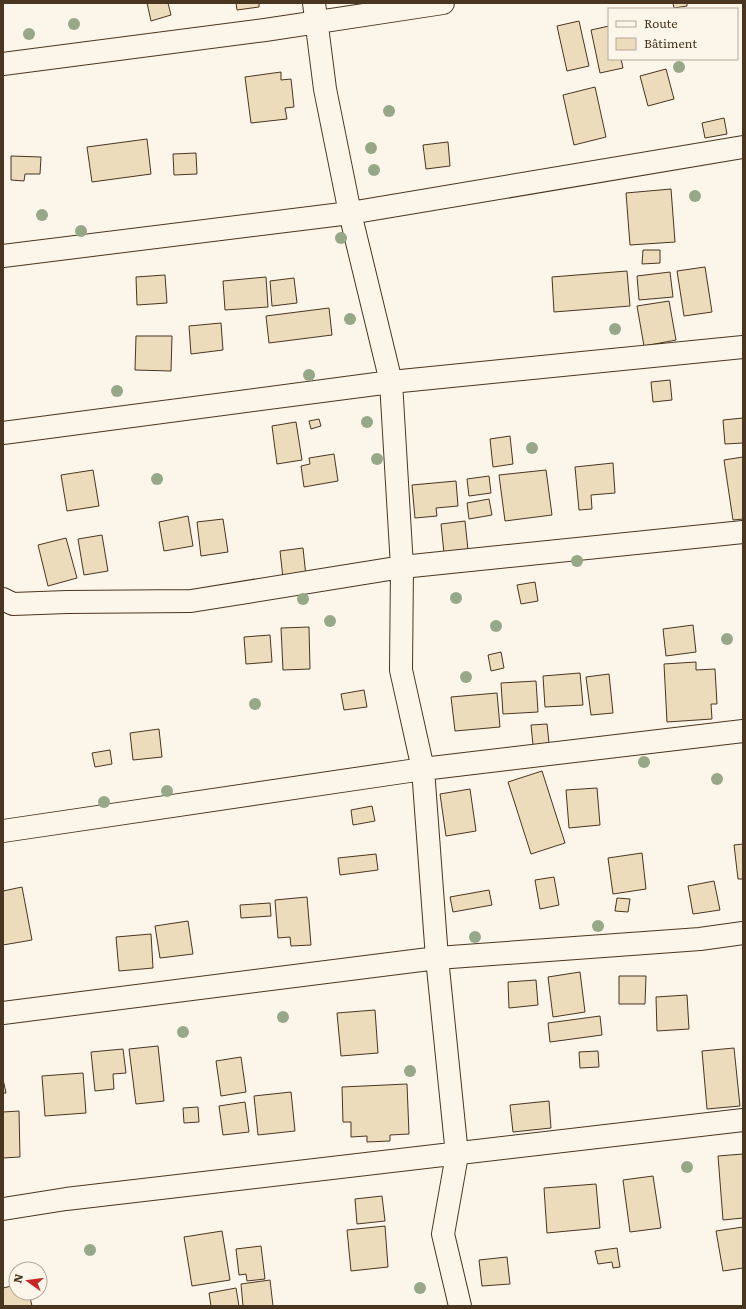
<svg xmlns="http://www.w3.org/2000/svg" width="746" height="1309" font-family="Literata,serif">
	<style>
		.building { fill: #ecdcbc; stroke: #4a3520 }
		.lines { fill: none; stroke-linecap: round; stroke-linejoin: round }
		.minor-casing { stroke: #4a3520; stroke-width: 24 }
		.minor { stroke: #fbf6e9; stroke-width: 22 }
		.tree { fill: #96a887 }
	</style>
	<rect width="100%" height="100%" fill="#fbf6e9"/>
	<path class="building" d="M147,3h21l3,12 -20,6z
		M236,3h23v4l-22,3z
		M673,3h14v3l-13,2z
		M579,21l10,45 -22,5 -10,-45z
		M609,26v33h12l2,9 -23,5 -9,-43z
		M666,69l8,30 -26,7 -8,-30z
		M281,72v8l10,-1 3,28 -9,1 2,11 -36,4 -6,-46z
		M595,87l11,50 -32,8 -11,-50z
		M724,118l3,16 -22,4 -3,-15z
		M147,139l4,35 -59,8 -5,-35z
		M448,142l2,24 -24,3 -3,-24z
		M196,153l1,21 -23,1 -1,-21z
		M11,156l30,1 -1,17h-15l-1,7 -13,-1z
		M671,189l4,53 -45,3 -4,-52z
		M643,250h17v13l-18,1z
		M705,267l7,45 -28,4 -7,-45z
		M627,271l3,35 -76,6 -2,-35z
		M670,272l3,25 -34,3 -2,-24z
		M165,275l2,28 -30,2 -1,-28z
		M266,277l2,30 -43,3 -2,-29z
		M294,278l3,25 -25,3 -2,-25z
		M669,301l7,39 -32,6 -7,-40z
		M329,308l3,27 -63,8 -3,-27z
		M221,323l2,27 -32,4 -2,-28z
		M136,336h36l-1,35 -36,-1z
		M670,380l2,20 -19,2 -2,-20z
		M743,418v25l-18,1 -2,-24z
		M319,419l2,7 -10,3 -2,-8z
		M296,422l6,38 -25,4 -5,-38z
		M510,436l3,28 -20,3 -3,-28z
		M334,454l4,27 -34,6 -3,-21 9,-2 -1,-6z
		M743,457v62l-10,1 -9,-60z
		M613,463l2,30 -24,2 1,14 -13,1 -4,-43z
		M93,470l6,36 -32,5 -6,-36z
		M546,470l6,45 -47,6 -6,-46z
		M489,476l2,17 -22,3 -2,-17z
		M456,481l2,25 -22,2 1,8 -22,2 -3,-33z
		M489,499l3,16 -23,4 -2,-16z
		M188,516l5,30 -29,5 -5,-29z
		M223,519l5,33 -27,4 -4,-34z
		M465,521l3,29 -24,3 -3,-29z
		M102,535l6,36 -24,4 -6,-36z
		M66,538l11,40 -29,8 -10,-41z
		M303,548l3,28 -23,2 -3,-27z
		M535,582l3,19 -17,3 -4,-19z
		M693,625l3,27 -30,4 -3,-27z
		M309,627l1,42 -27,1 -2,-42z
		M270,635l2,27 -26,2 -2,-27z
		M501,652l3,16 -13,3 -3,-16z
		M696,662v8l19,-1 2,35h-6l1,15 -45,3 -3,-58z
		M580,673l3,32 -38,2 -2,-31z
		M609,674l4,39 -22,2 -5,-38z
		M536,681l2,31 -35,2 -2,-31z
		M364,690l3,17 -23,3 -3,-16z
		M497,693l3,34 -45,4 -4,-34z
		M547,724l2,19 -16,2 -2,-20z
		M159,729l3,28 -29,3 -3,-27z
		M110,750l2,14 -17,3 -3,-14z
		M542,771l23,72 -34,11 -23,-72z
		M597,788l3,37 -31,3 -3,-38z
		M470,789l6,42 -30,5 -6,-42z
		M372,806l3,15 -22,4 -2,-15z
		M743,844v35h-5l-4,-34z
		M642,853l4,36 -33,5 -5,-36z
		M376,854l2,16 -38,5 -2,-17z
		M554,877l5,28 -19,4 -5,-29z
		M714,881l6,29 -27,4 -5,-28z
		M22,887l10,53 -29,5v-54z
		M489,890l3,15 -39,7 -3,-15z
		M307,897l4,48 -20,1 -1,-9 -12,1 -3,-38z
		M617,898l13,1 -2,13 -13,-1z
		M270,903l1,13 -30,2 -1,-13z
		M188,921l5,33 -33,4 -5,-32z
		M151,934l2,34 -34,3 -3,-34z
		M580,972l5,40 -32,5 -5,-40z
		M619,976h27l-1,28h-26z
		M536,980l2,25 -29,3 -1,-26z
		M687,995l2,34 -32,2 -1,-34z
		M375,1010l3,43 -37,3 -4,-43z
		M600,1016l2,19 -52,7 -2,-19z
		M158,1046l6,55 -28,3 -7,-55z
		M734,1048l6,58 -33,3 -5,-58z
		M123,1049l3,24 -13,1 1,15 -19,2 -4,-39z
		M598,1051l1,16 -19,1 -1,-16z
		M241,1057l5,35 -25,4 -5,-35z
		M83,1073l3,40 -41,3 -3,-40z
		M3,1079l3,14h-3z
		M407,1084l2,50 -19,1v6l-23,1v-6l-16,1v-15h-8l-1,-35z
		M291,1092l4,39 -37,4 -4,-39z
		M549,1101l2,27 -38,4 -3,-27z
		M245,1102l4,30 -26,3 -4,-29z
		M198,1107l1,15 -15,1 -1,-15z
		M19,1111l1,46 -17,1v-46z
		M743,1154v64l-20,2 -5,-64z
		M653,1176l8,52 -31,4 -7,-52z
		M596,1184l4,44 -53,5 -3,-45z
		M382,1196l3,25 -28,3 -2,-25z
		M385,1226l3,41 -37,4 -4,-41z
		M743,1227v41l-20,3 -7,-40z
		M222,1231l8,49 -38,6 -8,-49z
		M261,1246l4,33 -18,2 -1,-7 -7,1 -3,-26z
		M617,1248l3,19 -7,1 -1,-6 -14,2 -3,-13z
		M507,1257l3,27 -28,2 -3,-26z
		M270,1280l3,26h-30l-2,-22z
		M16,1285v8h13l3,13h-29v-18z
		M236,1288l3,18h-28l-2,-13z"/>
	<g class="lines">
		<g class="minor-casing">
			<path id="minor" d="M314,3l11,86 25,124 41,169 11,185 -1,103 22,99 14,189 20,197 -14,79 17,72
				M3,64l262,-34 178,-27
				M3,256l347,-43 393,-66
				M3,433l388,-51 352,-35
				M3,599l10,5 54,-2 124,-1 211,-34 341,-35
				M3,831l420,-62 320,-38
				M3,1013l434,-55 263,-19 43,-6
				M3,1209l63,-10 677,-79"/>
		</g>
		<use href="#minor" class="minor"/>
	</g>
	<g class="tree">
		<circle cx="74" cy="24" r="6"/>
		<circle cx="29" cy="34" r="6"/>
		<circle cx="679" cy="67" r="6"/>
		<circle cx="389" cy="111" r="6"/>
		<circle cx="371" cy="148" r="6"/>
		<circle cx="374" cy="170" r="6"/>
		<circle cx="695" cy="196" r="6"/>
		<circle cx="42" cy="215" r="6"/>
		<circle cx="81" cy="231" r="6"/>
		<circle cx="341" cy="238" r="6"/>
		<circle cx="350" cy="319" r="6"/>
		<circle cx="615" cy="329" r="6"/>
		<circle cx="309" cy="375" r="6"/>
		<circle cx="117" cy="391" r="6"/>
		<circle cx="367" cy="422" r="6"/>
		<circle cx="532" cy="448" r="6"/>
		<circle cx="377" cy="459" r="6"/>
		<circle cx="157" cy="479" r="6"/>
		<circle cx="577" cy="561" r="6"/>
		<circle cx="456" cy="598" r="6"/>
		<circle cx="303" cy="599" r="6"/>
		<circle cx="330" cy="621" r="6"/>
		<circle cx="496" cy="626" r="6"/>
		<circle cx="727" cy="639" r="6"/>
		<circle cx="466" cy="677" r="6"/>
		<circle cx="255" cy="704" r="6"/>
		<circle cx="644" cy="762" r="6"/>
		<circle cx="717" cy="779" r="6"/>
		<circle cx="167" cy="791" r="6"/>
		<circle cx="104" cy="802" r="6"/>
		<circle cx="598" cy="926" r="6"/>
		<circle cx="475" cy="937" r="6"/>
		<circle cx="283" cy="1017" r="6"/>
		<circle cx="183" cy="1032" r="6"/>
		<circle cx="410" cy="1071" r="6"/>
		<circle cx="687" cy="1167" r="6"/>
		<circle cx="90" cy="1250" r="6"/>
		<circle cx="420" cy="1288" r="6"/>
	</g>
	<rect width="746" height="1309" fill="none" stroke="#4a3520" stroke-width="8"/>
	<rect x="608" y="8" width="130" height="52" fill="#fbf6e9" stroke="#b4a999"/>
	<rect x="616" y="21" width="20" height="6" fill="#fbf6e9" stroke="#b4a999"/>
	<text x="644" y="28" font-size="12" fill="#4a3520">Route</text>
	<rect x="616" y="38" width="20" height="12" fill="#ecdcbc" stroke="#b4a999"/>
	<text x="644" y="48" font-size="12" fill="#4a3520">Bâtiment</text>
	<g transform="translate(28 1281) rotate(284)"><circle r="19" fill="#fbf6e9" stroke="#b4a999"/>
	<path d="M0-3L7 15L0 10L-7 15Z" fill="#c62828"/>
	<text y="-6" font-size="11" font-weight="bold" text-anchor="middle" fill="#4a3520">N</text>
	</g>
</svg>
